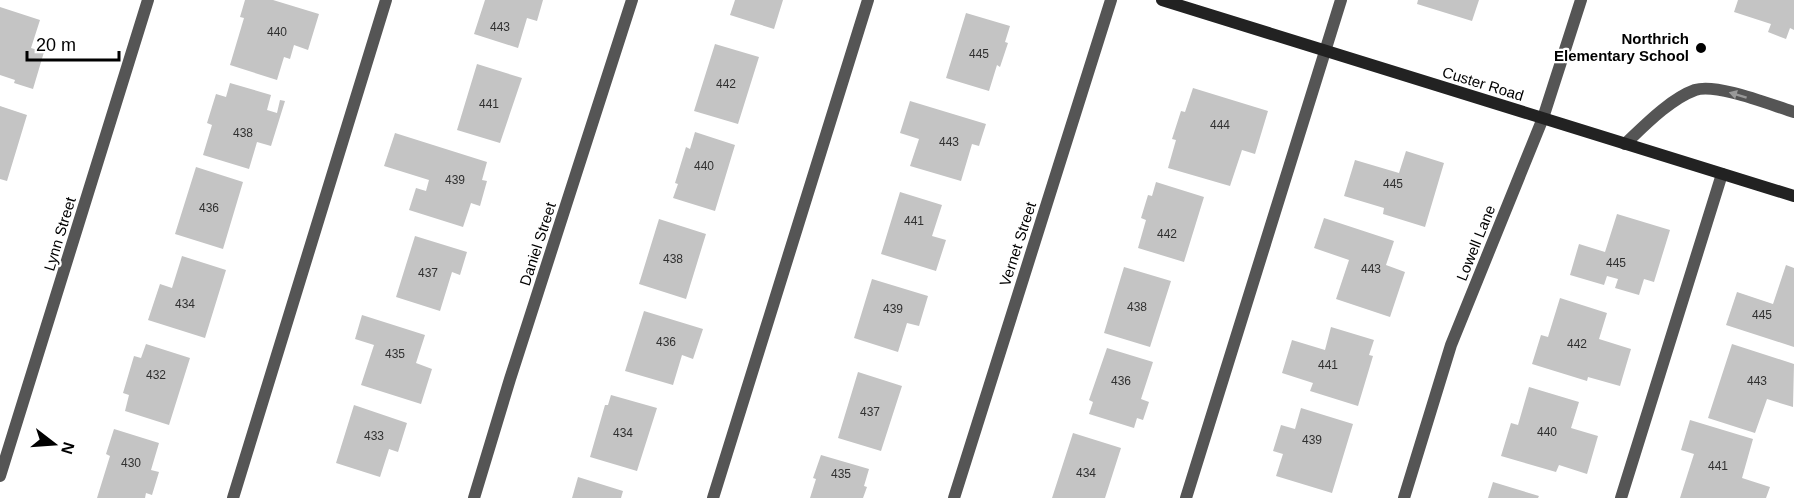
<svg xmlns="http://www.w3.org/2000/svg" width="1794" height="498" font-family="Arial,sans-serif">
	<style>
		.building { fill: #c4c4c4 }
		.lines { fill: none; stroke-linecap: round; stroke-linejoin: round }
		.lane { stroke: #555; stroke-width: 12 }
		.street { stroke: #555; stroke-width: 12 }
		.secondary { stroke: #222; stroke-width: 12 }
		.oneway { fill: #999 }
		.poi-dot { fill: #000; stroke: #fff; stroke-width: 2 }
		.labels { text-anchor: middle; stroke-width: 4.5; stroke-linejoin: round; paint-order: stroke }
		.number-label { font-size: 12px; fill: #313131 }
		.poi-label { font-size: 15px; font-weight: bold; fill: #000; stroke: #fff; text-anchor: end }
		.street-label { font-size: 15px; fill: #000; stroke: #fff }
	</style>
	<rect width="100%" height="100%" fill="#fff"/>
	<path class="building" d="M245,0h28l46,14 -11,36 -14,-5 -4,14 -6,-2 -7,23 -47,-15 14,-47 -4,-1z
		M485,0h58l-6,21 -10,-3 -9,30 -44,-14z
		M735,0h48l-9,29 -44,-14z
		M1418,0h61l-7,21 -55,-17z
		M1738,0h56v30l-4,-2 -4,11 -18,-7 3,-8 -37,-12z
		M0,7l40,13 -9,28 13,4 -11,37 -19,-6 1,-3 -15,-5z
		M966,13l44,13 -5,16 3,1 -8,24 -3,-2 -8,26 -43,-13z
		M715,44l44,13 -21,67 -44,-13z
		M477,64l45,14 -22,65 -43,-13z
		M230,83l41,12 -4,15 10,3 3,-13 5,1 -14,45 -14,-4 -8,27 -46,-14 9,-30 -5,-2 9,-29 10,3z
		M1193,88l75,23 -13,43 -13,-4 -12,36 -62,-18 8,-28 -4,-1 9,-28 4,1z
		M910,101l76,23 -7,22 -7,-2 -11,37 -51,-15 9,-27 -19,-6z
		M0,106l27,9 -20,66 -7,-2z
		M695,132l40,13 -20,66 -42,-13 5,-14 -3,-1 11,-36 4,2z
		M395,133l92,29 -5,18 5,1 -7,25 -9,-3 -8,24 -54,-17 7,-22 10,3 3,-11 -45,-14z
		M1406,151l38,12 -19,64 -42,-13 1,-6 -40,-12 11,-36 44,13z
		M196,167l47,15 -20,67 -48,-15z
		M1156,182l48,15 -20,65 -46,-14 8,-28 -5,-2 7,-23 4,1z
		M900,192l42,13 -10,31 14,4 -10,31 -55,-17z
		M1617,214l53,16 -16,52 -10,-3 -5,16 -24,-7 3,-9 -11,-3 -3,9 -34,-10 9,-31 26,8z
		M1324,218l70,23 -8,24 19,7 -15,45 -54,-18 13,-39 -35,-12z
		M659,219l47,15 -20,65 -47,-15z
		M415,236l52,16 -7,23 -8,-3 -12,39 -44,-14z
		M182,256l44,14 -21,68 -57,-18 12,-36 12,4z
		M1786,265l8,3v79l-68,-22 11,-33 36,12z
		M1124,267l47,14 -21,66 -46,-14z
		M872,279l56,17 -9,30 -12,-3 -9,29 -44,-14z
		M1560,298l47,15 -8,26 32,10 -11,37 -32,-9 -1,4 -55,-17 9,-29 7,2z
		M644,311l59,18 -10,30 -11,-4 -9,30 -48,-14z
		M362,315l63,20 -9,28 16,6 -11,35 -60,-19 13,-40 -19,-6z
		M1331,327l43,13 -5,15 4,1 -15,50 -48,-15 3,-8 -31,-10 10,-33 33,10z
		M146,344l44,14 -21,67 -44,-14 4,-16 -6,-2 11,-37 7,2z
		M1732,344l62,20 -1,43 -26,-8 -12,34 -47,-15z
		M1107,348l46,14 -12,37 8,3 -6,18 -6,-2 -3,10 -45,-14 4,-12 -4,-2z
		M858,372l44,14 -21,65 -43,-13z
		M1529,387l50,15 -8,26 27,8 -11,38 -28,-9 -3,7 -55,-16 10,-33 7,2z
		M611,395l46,13 -20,63 -47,-14 15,-52h3z
		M354,405l53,18 -9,29 -9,-3 -9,28 -44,-14z
		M1301,408l52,16 -21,69 -56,-17 7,-22 -10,-3 8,-26 14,4z
		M1690,420l63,19 -11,39 28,9 -4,11h-86l14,-44 -13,-4z
		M114,429l45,14 -8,27 8,2 -7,23 -6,-2 -1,5h-48l13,-42 -4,-2z
		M1073,433l48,15 -16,50h-53z
		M821,455l48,14 -5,17 3,1 -4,11h-53l6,-19 -3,-1z
		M578,477l45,14 -2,7h-49z
		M1493,482l46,14 -1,2h-50z"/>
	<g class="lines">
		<path class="lane" d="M1625,144c19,-18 45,-45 70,-54 22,-7 76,15 99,22
			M233,498l153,-498
			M713,498l155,-498
			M1186,498l155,-498
			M1621,498l101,-324"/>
		<path class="street" d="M0,476l148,-476
			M474,498l36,-119 122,-379
			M954,498l157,-498
			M1404,498l47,-153 92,-227 38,-118"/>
		<path class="secondary" d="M1162,0l632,196"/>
	</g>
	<defs><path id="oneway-solid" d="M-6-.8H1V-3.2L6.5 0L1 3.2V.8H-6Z" transform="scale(1.5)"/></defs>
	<use class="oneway" href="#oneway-solid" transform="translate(1738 95) rotate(-163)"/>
	<circle class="poi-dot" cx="1701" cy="48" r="6"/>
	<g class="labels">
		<g class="number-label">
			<text x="500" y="31">443</text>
			<text x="277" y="36">440</text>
			<text x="979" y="58">445</text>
			<text x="726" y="88">442</text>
			<text x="489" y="108">441</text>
			<text x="1220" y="129">444</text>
			<text x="243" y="137">438</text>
			<text x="949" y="146">443</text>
			<text x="704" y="170">440</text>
			<text x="455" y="184">439</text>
			<text x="1393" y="188">445</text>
			<text x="209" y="212">436</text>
			<text x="914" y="225">441</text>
			<text x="1167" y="238">442</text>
			<text x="673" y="263">438</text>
			<text x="1616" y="267">445</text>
			<text x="1371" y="273">443</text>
			<text x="428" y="277">437</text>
			<text x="185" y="308">434</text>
			<text x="1137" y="311">438</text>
			<text x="893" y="313">439</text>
			<text x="1762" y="319">445</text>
			<text x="666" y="346">436</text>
			<text x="1577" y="348">442</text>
			<text x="395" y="358">435</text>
			<text x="1328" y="369">441</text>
			<text x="156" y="379">432</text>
			<text x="1121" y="385">436</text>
			<text x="1757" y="385">443</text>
			<text x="870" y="416">437</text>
			<text x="1547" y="436">440</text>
			<text x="623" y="437">434</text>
			<text x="374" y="440">433</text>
			<text x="1312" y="444">439</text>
			<text x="131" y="467">430</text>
			<text x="1718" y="470">441</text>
			<text x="1086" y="477">434</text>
			<text x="841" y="478">435</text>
		</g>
		<g class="poi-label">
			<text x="1689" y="44">Northrich<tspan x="1689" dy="17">Elementary School</tspan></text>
		</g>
		<g class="street-label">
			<text transform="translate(1483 84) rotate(17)" y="5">Custer Road</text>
			<text transform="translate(60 234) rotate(-73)" y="5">Lynn Street</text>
			<text transform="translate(1476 243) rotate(-68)" y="5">Lowell Lane</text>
			<text transform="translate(538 244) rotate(-72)" y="5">Daniel Street</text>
			<text transform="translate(1018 244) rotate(-72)" y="5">Vernet Street</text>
		</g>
	</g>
	<g transform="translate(54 444) rotate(107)" stroke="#ffffff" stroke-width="4.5" paint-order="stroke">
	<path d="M0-4.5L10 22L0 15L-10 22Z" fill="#000000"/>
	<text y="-9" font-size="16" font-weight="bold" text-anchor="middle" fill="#000000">N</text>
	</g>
	<path d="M27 51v9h92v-9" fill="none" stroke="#000000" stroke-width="3"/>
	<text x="36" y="51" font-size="18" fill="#000000" stroke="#ffffff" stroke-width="4.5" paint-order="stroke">20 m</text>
</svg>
